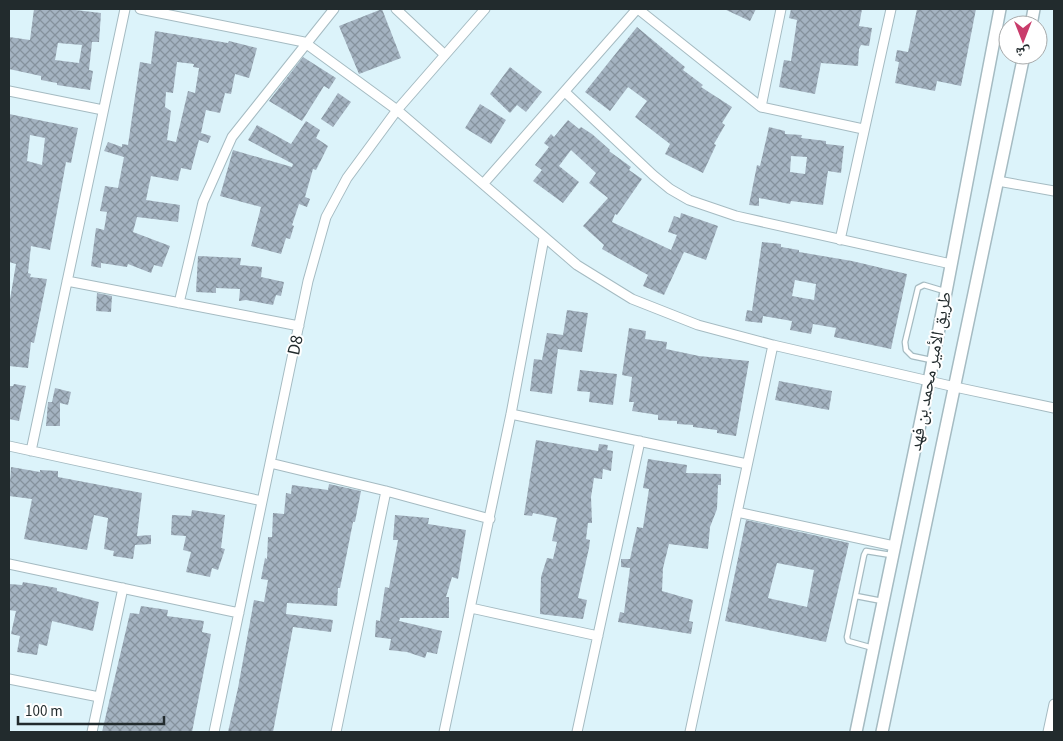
<svg xmlns="http://www.w3.org/2000/svg" width="1063" height="741" font-family="'Source Sans 3','Noto Naskh Arabic',sans-serif">
	<style>
		.building { fill: url(#building-cross-hatch); fill-rule: evenodd }
		.lines { fill: none; stroke-linecap: round; stroke-linejoin: round }
		.service-casing { stroke: #a5bbc2; stroke-width: 7 }
		.minor-casing { stroke: #a5bbc2; stroke-width: 11 }
		.tertiary-casing { stroke: #a5bbc2; stroke-width: 14 }
		.service { stroke: #fff; stroke-width: 4.5 }
		.minor { stroke: #fff; stroke-width: 9 }
		.tertiary { stroke: #fff; stroke-width: 11 }
		.labels { text-anchor: middle; stroke-width: 4; stroke-linejoin: round; paint-order: stroke }
		.street-label { font-size: 18px; fill: #222b2d; stroke: #fff }
	</style>
	<defs>
		<pattern id="building-cross-hatch" width="8" height="8" patternUnits="userSpaceOnUse" patternTransform="scale(1.25)"><rect width="8" height="8" fill="#a4b3c1"/><path d="M0 0l8 8M0 8l8-8" fill="none" stroke="#85929d"/></pattern>
	</defs>
	<rect width="100%" height="100%" fill="#dcf3fa"/>
	<path class="building" d="M34,9h33l34,4 -2,29h-7l-3,28 4,1 -3,19 -33,-5v-2l-16,-3v-4l-32,-7v-32l21,3zM58,43l24,2 -3,18 -24,-3z
		M382,9l19,49 -42,16 -20,-48z
		M724,9h32l-6,12z
		M791,9h71l-3,17 13,2 -3,18 -8,-1 -2,4 -1,17 -37,-3 -6,31 -36,-7 5,-27 7,1 6,-41 -8,-2z
		M917,9h59l-15,77 -24,-5 -2,10 -40,-8 4,-21 -4,-1 2,-11 11,2z
		M637,27l48,40 -2,3 20,15 -2,2 31,20 -10,16 3,2 -11,19 2,1 -13,28 -38,-19 5,-10 -35,-27 12,-16 -19,-14 -18,24 -25,-19z
		M155,31l73,12 1,-2 28,7 -8,30 -14,-4 -4,20 -6,-1 -5,20 -14,-3 -5,23 10,3 -3,7 -9,-3 -8,30 -10,-2 -3,13 -27,-5 -5,24 34,5 -2,17 -41,-5 -4,15 37,14 -8,21 -8,-2 -3,8 -23,-9 -1,3 -26,-4v5l-10,-2 5,-38 8,2 3,-18 -7,-1 5,-25 13,2 6,-31 -20,-6 4,-9 14,5v-3l6,1 12,-83 11,2zM177,62l17,2 -1,3 6,1 -4,25 -7,-2 -12,51 -9,-2 4,-29 -6,-4 1,-15 7,1z
		M303,57l33,21 -7,11 -5,-3 -22,35 -33,-20z
		M510,67l32,25 -16,20 -9,-7 -7,8 -20,-19z
		M338,93l13,9 -18,25 -12,-8z
		M480,104l26,16 -15,24 -26,-16z
		M9,114l69,14 -7,35 -5,-1 -16,88 -19,-4 -3,27 3,1 -1,3 17,2 -13,64 -3,-1 -3,26 -19,-2v-61l7,-41 -7,-2zM30,135l15,3 -3,27 -15,-4z
		M568,120l11,9 2,-2 11,7 18,16 -1,1 22,16 -2,3 13,9 -25,36 -2,-1 -3,8 59,28 6,-15 -9,-3 6,-16 6,2 1,-5 37,13 -12,34 -22,-8 -20,43 -21,-9 5,-11 -46,-26 2,-4 -21,-19 25,-28 -19,-15 7,-10 -25,-23 -12,16 20,16 -16,21 -30,-22 9,-11 -7,-5 14,-18 -5,-4 7,-9 3,3z
		M306,121l14,9 -4,8 12,8 -12,24 -3,-1 -8,28 5,2 -3,8 -8,-3 -7,21 2,1 -4,13 -4,-1 -5,16 -30,-8 10,-39 -41,-11 13,-46 59,17 1,-3 -45,-24 9,-15 34,19z
		M769,127l16,4v3l17,1 -1,3 25,3v3l18,2 -3,27 -13,-2 -5,34 -32,-4 -1,3 -31,-6v8l-10,-1 8,-40 3,1zM791,156l16,1 -2,17 -15,-2z
		M762,242l19,2v3l18,3v2l53,9 55,13 -16,75 -57,-12 2,-9 -23,-4 -2,10 -21,-4 2,-9 -29,-5 -1,7 -17,-2 2,-11 5,1zM795,280l21,4 -2,16 -22,-4z
		M198,256l43,2 -1,7 22,2 -1,10 23,5 -3,14 -5,-1 -3,10 -27,-5 -7,1 1,-12 -24,-1v5l-20,-1z
		M97,293l15,3 -1,16 -15,-1z
		M567,310l21,3 -6,39 -24,-3 -6,45 -22,-3 4,-32 8,1 5,-27 16,2z
		M629,328l17,3 -1,8 22,3 -1,7 33,7 50,5 -13,75 -19,-3v-3l-24,-3v-2l-16,-1v-3l-19,-1v-5l-26,-4 2,-9h-5l3,-25 -10,-2z
		M580,370l37,4 -4,31 -24,-3 1,-10 -13,-1z
		M779,381l53,10 -3,19 -54,-10z
		M14,384l12,2 -7,35 -10,-2v-33h4z
		M55,388l16,4 -3,13 -8,-2v23h-14l2,-24h4z
		M536,440l62,11 1,-7 9,1 -1,5 6,1 -2,20 -8,-2 -1,10 -8,-1 -3,19 1,26h-4l-2,16 4,1 -1,8 -11,50 9,2 -4,19 -43,-5 1,-37 6,-19 6,1 4,-17 -5,-1 5,-23 -24,-5 -1,3 -8,-1z
		M648,459l39,6 -1,8 35,1v11h-3l-1,24 -7,18 -2,22 -39,-5 -6,24 -1,23 31,9 -4,21 4,1 -2,12 -73,-12 2,-10 4,1 6,-45 -9,-1v-8h9l7,-32 6,1 6,-39 -6,-1z
		M11,467l29,5v-2l18,1v6l84,16 -5,43 14,-1v9l-16,1 -2,14 -20,-3 1,-5 -10,-2 4,-31 -14,-3 -7,35 -63,-11 8,-40 -23,-3z
		M329,484l32,7 -6,31h-2l-13,66h-2l-1,18 -50,-3 -1,11 47,6 -2,12 -38,-5 -20,105h-45l10,-44 16,-88 10,2 4,-22 -7,-1 4,-21 2,1 1,-22h4l1,-24 11,1 2,-21 5,1 1,-9 36,5z
		M192,510l33,5 -4,33 4,1 -7,21 -6,-2 -2,9 -24,-5 5,-20 -8,-2 3,-14 -15,-1 1,-20 19,1z
		M395,515l34,3 -1,6 38,6 -8,49 -6,-2 -6,20h3v21h-49l-1,3 43,10 -5,23 -10,-2 -2,6 -18,-6 -18,-2 2,-11 -16,-2 1,-17 4,1 5,-34 4,1 9,-48h-5z
		M746,520l103,23 -23,99 -101,-21zM777,563l37,7 -7,37 -39,-9z
		M23,582l34,6v3l42,11 -6,29 -41,-10 -5,25 -8,-2 -2,11 -20,-3 3,-16 -9,-2 5,-23 -7,-1v-26l13,1z
		M141,606l27,4 -1,6 37,5 -2,11 9,2 -19,98h-90l28,-119 9,1z"/>
	<g class="lines">
		<g class="service-casing">
			<path id="service" d="M931,360l-19,-4 -6,-6 -1,-8 13,-54 6,-3 20,6
				M856,596l26,5
				M873,648l-25,-7 -1,-4 17,-82 2,-4 25,4"/>
		</g>
		<g class="minor-casing">
			<path id="minor" d="M140,9l164,33 93,68 180,155 55,34 66,26 75,20 182,42 99,21
				M396,9l49,46
				M638,9l123,98 102,22
				M9,91l94,19
				M565,92l88,83 17,14 19,11 47,16 215,48
				M761,107l20,-98
				M998,181l56,10
				M483,184l154,-175
				M840,240l51,-231
				M67,281l232,45
				M179,303l24,-101 29,-65 102,-128
				M511,414l236,50
				M9,446l253,55
				M31,451l94,-442
				M270,463l116,28
				M737,512l157,34
				M9,564l230,49
				M471,608l127,28
				M9,679l90,18
				M92,732l31,-144
				M214,732l94,-451 18,-64 21,-39 50,-68 88,-101
				M336,732l50,-241 104,28
				M444,732l67,-318 33,-176
				M577,732l63,-291
				M690,732l83,-387
				M1048,732l6,-28"/>
		</g>
		<g class="tertiary-casing">
			<path id="tertiary" d="M1031,25l3,-16
				M856,732l73,-351 71,-372
				M882,732l142,-677"/>
		</g>
		<use href="#service" class="service"/>
		<use href="#minor" class="minor"/>
		<use href="#tertiary" class="tertiary"/>
	</g>
	<g class="labels">
		<g class="street-label">
			<text transform="translate(295 345) rotate(-78)" y="6">D8</text>
			<text transform="translate(930 371) rotate(-79)" y="6">طريق الأمير محمد بن فهد</text>
		</g>
	</g>
	<rect width="1063" height="741" fill="none" stroke="#222b2d" stroke-width="20"/>
	<g transform="translate(1023 40) rotate(180)"><circle r="24" fill="#ffffff" stroke="#a7aaab"/>
	<path d="M0-4L9 19L0 12L-9 19Z" fill="#c93c6b"/>
	<text y="-8" font-size="14" font-weight="bold" text-anchor="middle" fill="#222b2d">ش</text>
	</g>
	<path d="M18 716v8h146v-8" fill="none" stroke="#222b2d" stroke-width="2.5"/>
	<text x="25" y="716" font-size="15" fill="#222b2d" stroke="#ffffff" stroke-width="4" paint-order="stroke">100 m</text>
</svg>
